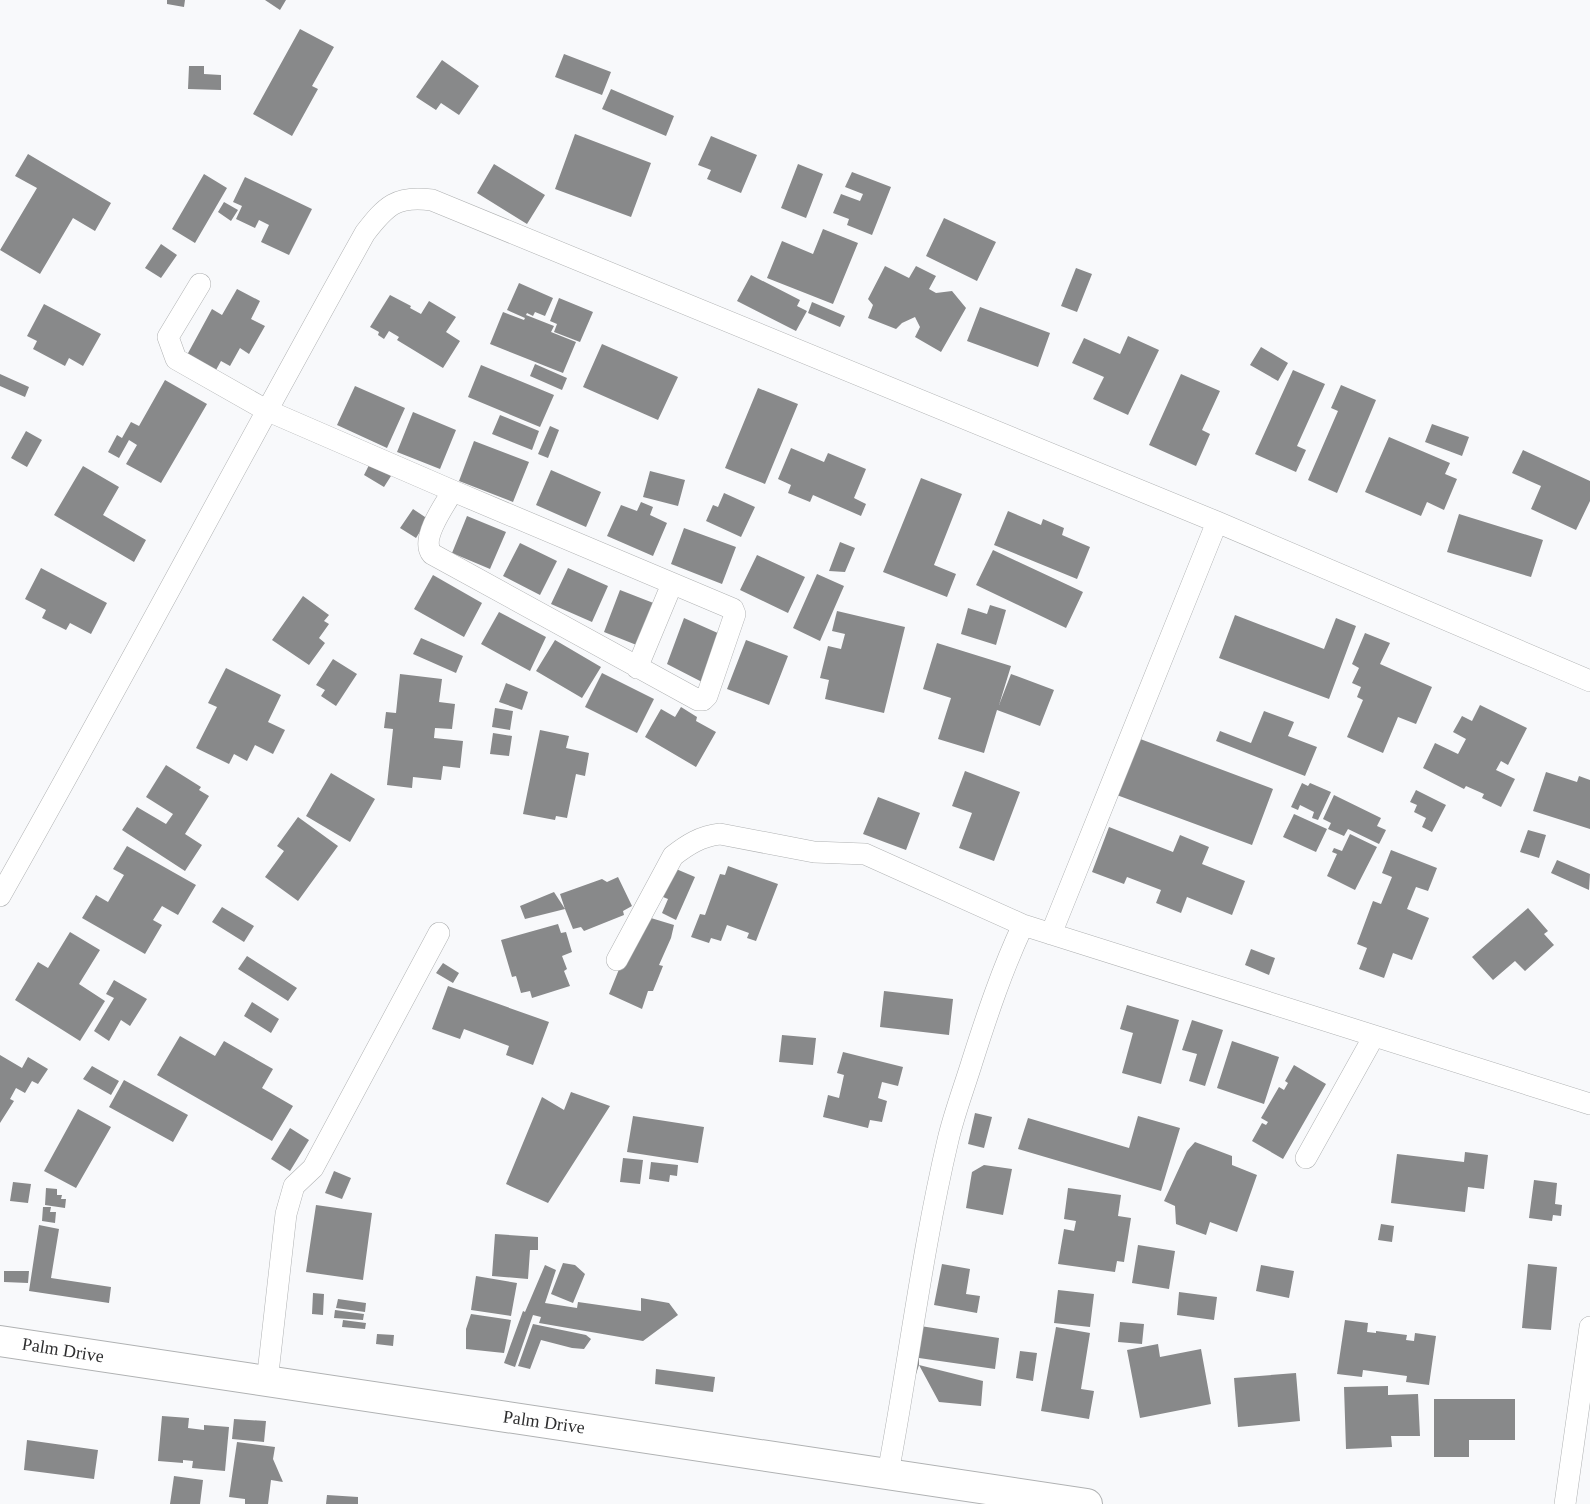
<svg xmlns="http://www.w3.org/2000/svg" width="1590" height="1504" font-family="'Times New Roman',serif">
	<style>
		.building { fill: #88898a }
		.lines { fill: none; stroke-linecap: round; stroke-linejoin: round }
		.street-casing { stroke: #b0b2b3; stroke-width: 22 }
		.secondary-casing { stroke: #b0b2b3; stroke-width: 32 }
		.street { stroke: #fff; stroke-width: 21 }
		.secondary { stroke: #fff; stroke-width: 30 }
		.labels { text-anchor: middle; stroke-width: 5; stroke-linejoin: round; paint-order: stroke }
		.street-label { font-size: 18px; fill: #2e2e2f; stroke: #fff }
	</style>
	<rect width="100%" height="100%" fill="#f8f9fb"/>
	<path class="building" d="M167,0h18l-1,7 -17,-3z
		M265,0h21l-6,10z
		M300,29l34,18 -22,39 6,3 -26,47 -39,-22z
		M564,54l47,18 -9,23 -47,-18z
		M442,60l37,26 -20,29 -18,-12 -5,7 -20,-13z
		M189,66h15v8l17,1v15l-33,-1z
		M611,89l63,27 -8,20 -64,-27z
		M575,134l76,29 -20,54 -76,-28z
		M711,136l46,19 -16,38 -34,-14 4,-9 -13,-5z
		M28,154l83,49 -16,28 -22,-13 -33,56 -40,-24 37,-62 -22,-12z
		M494,164l51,31 -18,29 -50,-31z
		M798,164l25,10 -17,44 -25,-10z
		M852,172l39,15 -19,48 -25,-10 2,-6 -16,-6 8,-19 19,7 3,-7 -18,-7z
		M204,174l23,14 -32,55 -23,-14z
		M245,177l67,32 -23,46 -28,-13 8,-17 -10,-5 -4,8 -19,-9 6,-13 -9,-4z
		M224,202l14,8 -7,11 -13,-9z
		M944,218l52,24 -19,39 -51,-25z
		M823,229l35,14 -25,61 -66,-26 15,-37 31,13z
		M161,244l16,11 -16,23 -16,-10z
		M885,266l24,12 7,-12 20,10 -7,13 7,4 16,-2 14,17 -25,44 -26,-15 5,-10 -5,-10 -13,6 -6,6 -28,-11 5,-13 -5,-6z
		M1076,268l16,6 -15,38 -16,-6z
		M751,275l49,25 -3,6 10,5 -11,20 -59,-30z
		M519,283l34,15 -8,18 -10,-4 -2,4 -6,-3 -1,2 28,11 -3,6 25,10 -13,31 -73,-29 13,-32 21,8 1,-2 -18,-8z
		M237,289l23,12 -9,18 14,7 -16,28 -9,-6 -10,18 -9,-5 -5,9 -29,-15 25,-46 10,6z
		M390,295l21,11 -1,2 11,6 8,-13 27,16 -10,15 14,9 -17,27 -46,-28 2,-3 -10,-6 -5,8 -6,-4 1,-3 -9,-5z
		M559,298l34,14 -13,30 -26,-10 3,-8 -7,-3z
		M812,302l33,14 -5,11 -32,-14z
		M44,304l57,30 -18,32 -14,-8 -4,8 -32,-17 4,-8 -10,-5z
		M980,307l70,26 -12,34 -71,-26z
		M1128,336l31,14 -31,65 -35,-16 11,-22 -32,-14 12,-25 36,16z
		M602,344l76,33 -20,43 -75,-33z
		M1261,347l27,16 -10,18 -28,-16z
		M535,364l32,14 -5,12 -32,-14z
		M481,365l73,30 -14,32 -72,-30z
		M1293,370l32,14 -28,62 9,4 -10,22 -41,-18z
		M0,374l29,13 -4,10 -25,-11z
		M1181,374l39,17 -18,39 8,4 -14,32 -47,-21z
		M165,380l42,24 -46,79 -35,-19 11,-19 -8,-5 -10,18 -11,-6 9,-17 5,3 9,-16 8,4z
		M1341,385l35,15 -39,93 -29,-13 30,-69 -7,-3z
		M355,386l50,22 -18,40 -50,-23z
		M758,388l40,16 -33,80 -40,-16z
		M413,412l43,18 -16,39 -43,-17z
		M500,415l39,16 -7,19 -40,-16z
		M1432,424l37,13 -7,19 -37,-14z
		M550,426l9,4 -11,28 -10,-4z
		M26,431l16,9 -15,27 -16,-9z
		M1389,437l61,26 -5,11 12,5 -13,31 -17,-8 -6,14 -56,-24z
		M474,441l55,21 -16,40 -54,-21z
		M791,448l33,14 4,-9 38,16 -12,29 12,6 -5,12 -48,-21 -3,7 -22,-9 3,-8 -13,-6z
		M1523,450l67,31v20l-14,29 -45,-21 10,-23 -29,-13z
		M370,463l21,13 -7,11 -20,-12z
		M83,466l36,21 -16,28 43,25 -12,22 -80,-47z
		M551,470l50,22 -15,35 -50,-22z
		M650,471l35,9 -7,26 -35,-9z
		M921,478l41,16 -28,71 22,9 -9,23 -64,-25z
		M724,493l31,14 -14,30 -35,-16 7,-16 5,2z
		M641,502l12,5 -3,8 17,8 -14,33 -46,-20 14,-31 16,6z
		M413,509l15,10 -12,19 -16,-10z
		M1008,511l33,14 2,-6 21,9 -2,7 28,12 -13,32 -83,-34z
		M1459,514l84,26 -12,37 -84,-25z
		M467,516l39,16 -16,37 -38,-16z
		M684,528l52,19 -14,37 -51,-20z
		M840,542l15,6 -10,24 -16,-1z
		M520,543l37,18 -17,34 -37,-19z
		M993,550l90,42 -17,36 -90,-43z
		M757,555l48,22 -17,36 -48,-23z
		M41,568l66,35 -16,31 -21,-11 -4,7 -24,-12 4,-8 -21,-11z
		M568,568l40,18 -16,36 -41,-18z
		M817,574l27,12 -24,55 -27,-13z
		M433,575l49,28 -18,34 -50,-28z
		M620,590l36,14 -17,42 -35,-14z
		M303,596l26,19 -5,6 5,3 -10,14 6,5 -16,22 -37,-25z
		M990,605l16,5 -10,35 -35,-11 7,-26 19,6z
		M837,611l68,16 -21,86 -59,-14 4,-19 -9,-2 8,-32 13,3 4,-15 -13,-3z
		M499,612l47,25 -16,34 -49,-27z
		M1235,615l89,34 12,-31 20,8 -27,73 -110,-41z
		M684,618l36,16 -18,48 -35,-18z
		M1365,633l25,10 -10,21 52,23 -16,37 -18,-7 -15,36 -36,-16 16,-37 -6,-3 4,-10 -9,-4 7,-15 -7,-4z
		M421,638l42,18 -7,17 -43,-19z
		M555,640l46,27 -19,31 -46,-27z
		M746,640l42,16 -19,49 -42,-16z
		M937,643l74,23 -12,39 12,-31 43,16 -14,36 -43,-16 -13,43 -46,-14 13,-41 -28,-9z
		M333,659l24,15 -21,32 -15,-10 4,-6 -9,-5z
		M226,668l55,27 -13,27 17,8 -12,24 -18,-9 -8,16 -13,-7 -5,10 -33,-16 21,-41 -9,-4z
		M602,673l52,26 -17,34 -52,-26z
		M400,674l42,5 -3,23 16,2 -3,25 -17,-1 -1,10 29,3 -3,27 -17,-2 -2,14 -28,-3 -1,11 -25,-3 6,-56 -9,-1 2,-16 10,1z
		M506,683l22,9 -6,18 -23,-8z
		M1480,705l47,23 -19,37 -7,-4 -5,9 19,9 -14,28 -19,-9 2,-4 -18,-8 -2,3 -41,-21 12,-25 23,11 8,-15 -13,-7 9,-16 10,5z
		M681,707l16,10 -1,4 20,11 -20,35 -51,-30 16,-28 14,8z
		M495,708l18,3 -3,19 -18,-3z
		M1264,711l30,11 -6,14 29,11 -12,29 -89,-35 4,-10 31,12z
		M540,730l29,6 -3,12 23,5 -4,23 -9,-2 -9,44 -11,-2 -1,4 -32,-6z
		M493,733l19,3 -3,20 -19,-2z
		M1135,737l138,52 -21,56 -138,-51z
		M166,765l35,22 -2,3 10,6 -24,38 17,11 -17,26 -63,-41 15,-23 29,17 7,-10 -27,-17z
		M965,771l55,21 -26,69 -35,-13 13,-35 -20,-7z
		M1546,772l31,10 2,-6 11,4v49l-57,-18z
		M331,773l44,26 -25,43 -44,-26z
		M1302,783l6,3 2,-3 21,9 -13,28 -6,-2 2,-6 -14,-7 -2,5 -7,-3z
		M1416,790l30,15 -14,27 -10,-5 4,-9 -12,-6 3,-7 -7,-3z
		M1334,795l47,23 -4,8 9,4 -7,14 -31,-15 -4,7 -16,-7 3,-6 -8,-4z
		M878,797l42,16 -14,37 -43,-16z
		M1294,814l33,15 -11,23 -33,-15z
		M298,817l40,29 -40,55 -33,-24 19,-26 -7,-5z
		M1109,827l64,25 7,-17 29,12 -7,17 43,17 -13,34 -45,-18 -6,16 -25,-10 5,-13 -34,-13 -3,7 -32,-12z
		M1528,830l18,5 -7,23 -19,-6z
		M1350,834l27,13 -22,43 -28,-14 10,-22 -5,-2 2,-4 8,3z
		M127,846l69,39 -18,30 -16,-9 -9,14 9,5 -17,29 -63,-36 14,-23 12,7 16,-27 -11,-6z
		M1391,850l46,18 -9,23 -12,-4 -9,22 22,9 -17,42 -19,-7 -9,25 -25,-9 8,-21 -10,-4 16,-43 8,3 11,-27 -10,-4z
		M1557,860l33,14 -1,16 -38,-17z
		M662,863l33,14 -19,43 -14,-7 6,-14 -15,-6z
		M728,866l50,18 -22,57 -9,-3 2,-5 -22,-8 -6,16 -10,-3 -2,5 -18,-6 9,-23 5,1 15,-41 5,1z
		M618,877l14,29 -9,5 1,4 -40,16 -3,-4 -8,2 -8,-20 -40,10 -5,-13 34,-14 11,17 -5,-15 42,-15 5,3z
		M222,907l32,19 -10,16 -32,-20z
		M1528,908l20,23 -4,3 10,11 -29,26 -10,-10 -22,19 -21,-23z
		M641,915l33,10 -3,13 -12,27 4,1 -10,25h-5l-6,18 -33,-15z
		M558,924l3,9 5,-1 6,20 -10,4 5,13 -3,2 6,15 -38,12 -2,-7 -9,2 -5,-17 -4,1 -11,-37z
		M70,932l30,18 -21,34 26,17 -25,40 -65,-41 23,-38 10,6z
		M1251,949l24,9 -6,17 -24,-10z
		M247,956l50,32 -9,13 -50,-32z
		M443,963l16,10 -6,10 -17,-10z
		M114,980l33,19 -17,27 -9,-6 -12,21 -15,-10 20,-33 -8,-4z
		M448,986l101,36 -16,43 -27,-10 3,-9 -45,-17 -4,10 -28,-10z
		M884,991l69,8 -4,36 -69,-8z
		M252,1002l27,17 -8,14 -27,-17z
		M1127,1005l52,15 -18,64 -39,-11 11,-40 -13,-4z
		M1192,1020l31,10 -18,56 -16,-5 8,-27 -15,-4z
		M782,1035l34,3 -3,27 -34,-3z
		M180,1036l35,20 9,-15 49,28 -11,19 31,18 -21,35 -115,-66z
		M1232,1041l47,16 -15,47 -47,-16z
		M843,1052l60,15 -5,19 -16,-4 -4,16 9,3 -5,21 -12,-2 -2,8 -45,-11 5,-22 11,3 5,-23 -7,-2z
		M0,1055l22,13 6,-11 20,12 -10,15 -6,-3 -7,12 -9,-5 -6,11 4,2 -14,22z
		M1294,1065l32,19 -43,75 -31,-18 10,-18 4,2 2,-3 -7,-4 18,-31 5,3 4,-7 -3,-2z
		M92,1066l27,15 -8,14 -28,-16z
		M124,1080l64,35 -15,27 -64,-35z
		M571,1092l39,14 -62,97 -42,-19 36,-87 22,13z
		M78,1109l33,18 -35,61 -32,-17z
		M975,1113l17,4 -8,31 -16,-4z
		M633,1116l71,11 -6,36 -71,-11z
		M1138,1116l42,12 -19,63 -143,-42 10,-31 101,30z
		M290,1128l19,12 -19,31 -19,-12z
		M1195,1142l37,14v9l25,10 -20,57 -27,-10 -4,13 -30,-11 -1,-18 -11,-5 23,-50z
		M1465,1152l23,3 -4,34 -16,-2 -3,25 -74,-9 6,-49 67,8z
		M623,1158l20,2 -3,24 -20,-2z
		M651,1162l27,3 -1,11 -7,-1 -1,7 -20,-3z
		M984,1165l28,4 -9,46 -37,-7 6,-36z
		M334,1171l17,7 -9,21 -17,-6z
		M1534,1180l23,3 -2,21 7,1 -1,11 -8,-1 -1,6 -23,-3z
		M13,1182l18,2 -3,19 -18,-2z
		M46,1188l11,1v6h5l-1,4h5l-1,9 -20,-3z
		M1068,1188l53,7 -3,21 13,2 -7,44 -7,-1 -2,11 -57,-8 6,-35 10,2 2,-10 -12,-2z
		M316,1205l56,8 -9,67 -57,-8z
		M43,1207h8l-1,5h6l-1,11 -13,-2z
		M1381,1224l13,2 -2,16 -14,-2z
		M39,1225l20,4 -8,49 60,9 -2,16 -80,-12z
		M495,1234l43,3v13h-8l-2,29 -36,-3z
		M1138,1245l37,6 -6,38 -37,-6z
		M563,1263l12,2 10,9 -12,29 -22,-9z
		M942,1264l28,5 -4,25 14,2 -3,17 -43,-8z
		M1528,1264l29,3 -6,63 -29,-2z
		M545,1265l11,5 -11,33 32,5 1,-6 63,9v-13l28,5 9,12 -35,26 -104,-18 2,-6 -8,-2 -18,52 -11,-4 19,-52 2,1z
		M1261,1265l33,6 -5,27 -33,-7z
		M4,1271h25l-1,12 -24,-1z
		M476,1276l41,7 -6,33 -40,-6z
		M1058,1290l36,4 -4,33 -36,-4z
		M1179,1292l38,5 -3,23 -37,-5z
		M313,1293l11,1 -1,21 -11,-1z
		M338,1299l28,4 -1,9 -29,-4z
		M335,1310l29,4 -1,6 -29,-2z
		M471,1314l40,6 -7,33 -38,-4v-20z
		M343,1320l23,3 -1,6 -23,-2z
		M1345,1320l23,3 -1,9 9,1v-2l31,4 -1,5 8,1 1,-8 21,3 -7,49 -23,-3 1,-6 -44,-6 -1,7 -25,-3z
		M1120,1322l24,2 -2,20 -24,-2z
		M533,1324l53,11 5,4 -7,10 -12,-1 -31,-8 -11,29 -12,-3z
		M907,1324l92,14 -4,31 -76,-11v7l-3,9 -16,-2z
		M1056,1327l34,6 -9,56 13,2 -5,28 -48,-8z
		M377,1334l17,1 -1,11 -17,-2z
		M1158,1344l2,13 41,-8 10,55 -71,14 -13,-68z
		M1020,1351l17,2 -4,28 -17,-3z
		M919,1365l64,16 -2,25 -42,-4z
		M656,1369l59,8 -2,15 -58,-8z
		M1296,1373l4,48 -62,6 -4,-49z
		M1388,1386v9l30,-1 2,42h-29l1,11 -46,2 -2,-62z
		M1434,1399h81v41h-46v17h-35z
		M162,1416l27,2 -1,10 16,2v-5l25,2 -4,44 -33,-3 1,-7 -10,-1v3l-25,-2z
		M234,1419l32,2 -2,21 -32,-3z
		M27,1440l71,10 -4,29 -70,-9z
		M237,1442l38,5 -2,12 10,23 -12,-2 -3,24h-23v-5l-16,-2z
		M174,1476l29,4 -3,24h-30z
		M327,1495l31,2v7h-32z"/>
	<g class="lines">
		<g class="street-casing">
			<path id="street" d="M200,284l-32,53 8,22 90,51 187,81 280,118 2,5 -28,82 -4,4h-5l-266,-146c-12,-14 12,-49 21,-63
				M637,668l35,-84
				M0,896c125,-220 242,-443 365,-663 21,-27 31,-38 67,-33l785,322 373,159
				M1051,934l166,-412
				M617,960l56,-104c14,-11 28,-20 47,-22l94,18 51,2 158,71 567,179
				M1306,1158l68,-122
				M267,1382l19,-168 8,-28 19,-18 126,-235
				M888,1473c21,-111 34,-223 60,-333 6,-26 16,-52 24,-78 15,-47 30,-92 51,-137
				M1565,1504l25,-177"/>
		</g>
		<g class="secondary-casing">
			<path id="secondary" d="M0,1341l1087,163"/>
		</g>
		<use href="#street" class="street"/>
		<use href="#secondary" class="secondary"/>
	</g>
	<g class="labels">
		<g class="street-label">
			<text transform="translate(63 1350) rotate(9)" y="6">Palm Drive</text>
			<text transform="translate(544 1422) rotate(8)" y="6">Palm Drive</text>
		</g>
	</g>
</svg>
